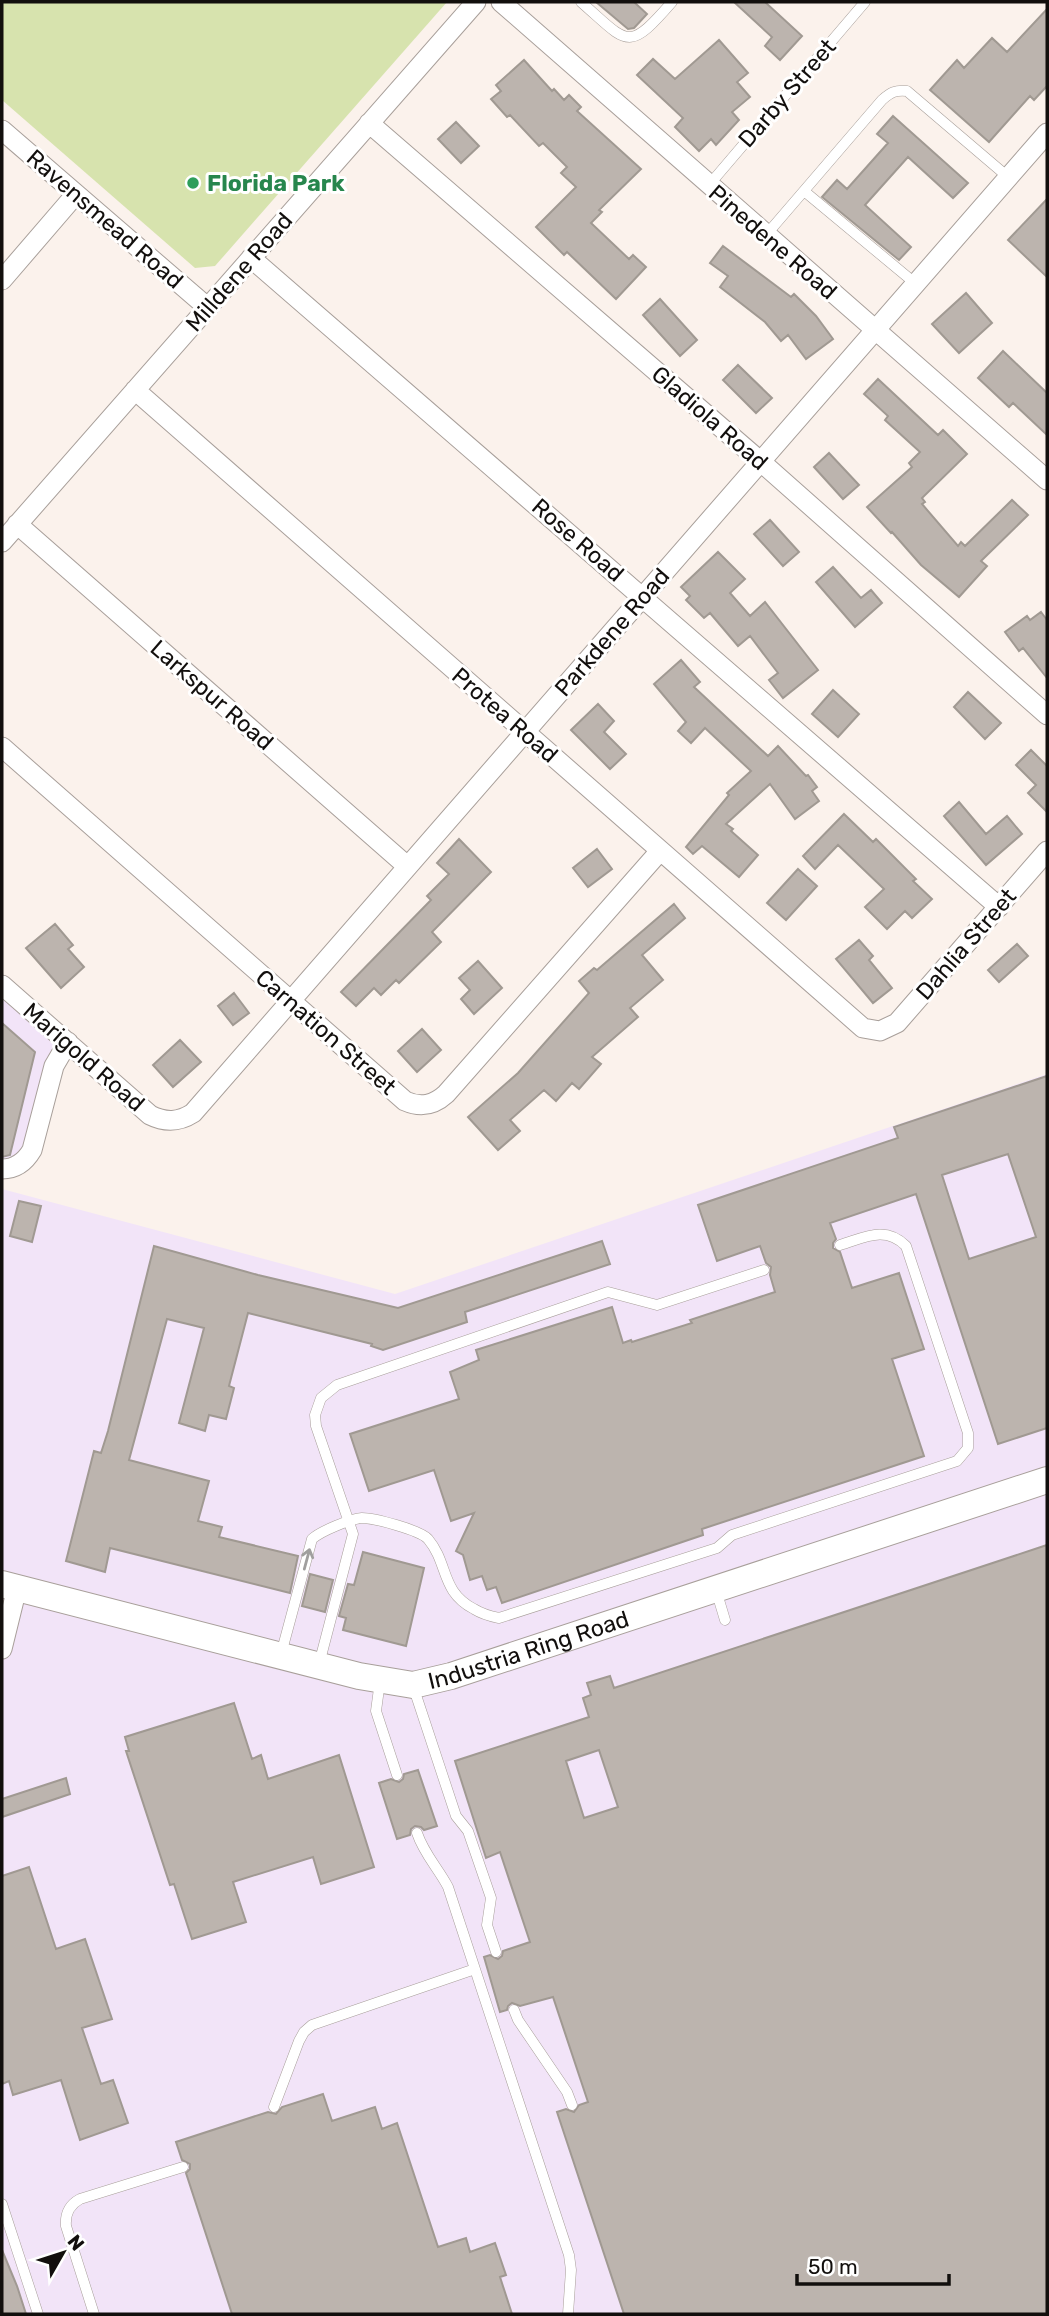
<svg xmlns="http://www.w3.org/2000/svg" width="1049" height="2316" font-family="Rubik,sans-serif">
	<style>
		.industrial { fill: #f2e4f8 }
		.green { fill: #d7e3ae }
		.building { fill: #bcb4ae; stroke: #a09992; stroke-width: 2; fill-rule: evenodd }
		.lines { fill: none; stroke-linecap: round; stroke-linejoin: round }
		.lane-casing { stroke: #a89f9a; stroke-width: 11 }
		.street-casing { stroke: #a89f9a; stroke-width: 21 }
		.secondary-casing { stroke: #a89f9a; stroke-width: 28 }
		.lane { stroke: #fff; stroke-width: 10 }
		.street { stroke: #fff; stroke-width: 19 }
		.secondary { stroke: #fff; stroke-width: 26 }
		.oneway { stroke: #a09f9e }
		.leisure-dot { fill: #2e9e5b; stroke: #fff; stroke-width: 2.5 }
		.labels { text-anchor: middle; stroke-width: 6; stroke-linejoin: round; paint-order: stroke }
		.street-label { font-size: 23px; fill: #120f0d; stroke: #fff }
		.leisure-label { font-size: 23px; font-weight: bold; fill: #27864d; stroke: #fff; text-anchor: start }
	</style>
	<rect width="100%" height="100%" fill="#fbf2ec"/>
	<path class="industrial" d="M2,983l68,59 -37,109 -31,18z
		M1047,1074v1240h-1045v-1125l393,105z"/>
	<path class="green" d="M2,2h445l-232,264 -20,2 -193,-168z"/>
	<path class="building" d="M596,2h38l13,12 -13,14 -6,1z
		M734,2h31l37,34 -22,24 -15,-14 7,-9z
		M1047,9v77l-13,14 -4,-4 -41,46 -59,-52 27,-30 7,8 28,-30 15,14z
		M719,40l29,33 -11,9 13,15 -18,15 7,8 -23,25 -5,-6 -12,12 -24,-24 8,-9 -46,-43 16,-16 22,20z
		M524,60l28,31 2,-2 10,11 5,-5 12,12 -4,4 64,58 -42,41 3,2 -11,11 38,36 4,-4 13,12 -30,32 -49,-47 -3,3 -28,-28 40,-40 -15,-14 6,-6 -24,-24 -4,3 -29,-31 -3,2 -16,-18 10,-8 -5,-6z
		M893,116l75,67 -15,15 -45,-41 -43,48 46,42 -12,13 -77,-63 15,-17 10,9 41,-46 -11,-9z
		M456,122l23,24 -18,17 -23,-24z
		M1047,199v78l-39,-37z
		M723,246l68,51 3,-3 22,22 17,23 -27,20 -18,-24 -7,6 -16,-19 -45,-35 8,-11 -18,-13z
		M966,293l26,30 -33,30 -27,-29z
		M660,299l37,41 -17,16 -37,-41z
		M1003,351l44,42v42l-34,-32 -4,4 -31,-29z
		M738,365l34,33 -16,15 -33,-33z
		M878,379l60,56 5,-5 24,24 -45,44 3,4 -3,2 36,42 3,-4 4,4 47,-46 16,15 -47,46 6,5 -28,31 -38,-32 -29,-33 -1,1 -24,-26 45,-40 -3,-4 11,-11 -35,-32 3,-4 -24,-22z
		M829,453l30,32 -16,14 -29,-32z
		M770,520l29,32 -16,14 -29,-32z
		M718,552l27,27 -15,14 20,23 15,-14 53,68 -35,28 -14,-18 9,-7 -28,-37 -12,10 -28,-33 -6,5 -18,-18 4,-4 -9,-9z
		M833,567l28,31 10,-8 11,13 -27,24 -39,-45z
		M1041,612l6,8v58l-24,-30 -4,3 -14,-19 22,-16 3,4z
		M681,660l19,22 -6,5 74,69 10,-10 28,30 2,-1 9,12 -5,4 7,10 -24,18 -25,-35 -44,40 7,5 -2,2 27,24 -19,22 -37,-31 -9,8 -7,-7 43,-52 -2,-2 24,-22 -46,-43 -14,15 -13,-12 8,-9 -32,-38z
		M833,690l26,24 -21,23 -26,-23z
		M968,692l33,31 -16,16 -31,-32z
		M598,704l16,17 -10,11 22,22 -16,15 -39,-39z
		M1031,750l16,16v46l-19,-19 8,-8 -20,-20z
		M959,802l27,32 21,-18 15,18 -36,31 -42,-49z
		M844,814l29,28 3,-3 40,40 -3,2 19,18 -20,19 -7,-7 -18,18 -22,-22 19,-18 -46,-44 -23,24 -12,-13z
		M459,839l32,33 -59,60 9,10 -42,41 -3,-3 -15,15 -7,-7 -18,18 -15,-14 90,-92 -4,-4 22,-22 -12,-11z
		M597,849l15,20 -24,18 -15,-19z
		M798,869l19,17 -31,34 -19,-17z
		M674,904l11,14 -43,37 21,25 -33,28 8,9 -46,40 9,7 -22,25 -7,-6 -16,18 -12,-11 -34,30 10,11 -22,19 -30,-33 50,-44 71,-80 -10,-12 15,-13 3,2z
		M55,924l18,21 -5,4 16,18 -23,21 -35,-40z
		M859,940l14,16 -4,4 23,28 -19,15 -37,-44z
		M1017,944l11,12 -29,26 -11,-12z
		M478,961l24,27 -28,26 -13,-15 9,-9 -11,-12z
		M234,993l15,20 -16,12 -15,-19z
		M2,1023l33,29 -25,103 -8,2z
		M422,1029l19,21 -24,22 -19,-21z
		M180,1040l21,22 -28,25 -20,-22z
		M1047,1076v352l-49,16 -82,-250 -86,29 6,16 -3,4v5l7,4 12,36 47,-15 25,76 -32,10 32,97 -222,73 1,6 -201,68 -6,-16 -9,3 -5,-14 -12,4 -7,-25 -7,-4 18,-38 -23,8 -17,-51 -65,21 -19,-57 109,-35 -9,-27 29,-12 -3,-10 136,-43 11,36 8,-3 1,2 60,-19 -2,-3 85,-28 -5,-17 1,-8 -5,-4 -6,-17 -43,15 -19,-56 200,-67 -4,-11zM1008,1154l28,83 -67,22 -27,-84z
		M19,1201l22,5 -9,36 -22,-6z
		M602,1241l8,23 -145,48 2,10 -84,28 -12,-4 1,-2 -124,-31 -19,73 5,2 -8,31 -17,-4 -4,16 -26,-8 25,-95 -37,-9 -38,141 80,21 -11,40 24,6 -3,10 79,19 -8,37 -180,-45 -5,24 -39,-11 28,-110 7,2 7,-22 46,-185 104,29 140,33z
		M1047,1545v769h-423l-67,-202 9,-3 8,3 5,-7 9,-3 -35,-105 -33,9 -8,-3 -4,3 -1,4 -7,2 -16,-55 6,-2 8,4 4,-3 1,-5 27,-9 -30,-90 -14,6 -31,-97 134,-44 -6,-19 8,-3 -4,-12 23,-7 4,12zM599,1750l19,57 -34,11 -18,-57z
		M363,1552l61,16 -18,78 -63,-16 3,-12 -7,-2 9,-32 6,1z
		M310,1574l23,6 -8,32 -23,-6z
		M234,1703l18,56 9,-4 7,24 71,-24 35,112 -53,17 -8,-27 -80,25 13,40 -54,17 -18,-55 -4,1 -44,-134h3l-4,-14z
		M418,1770l19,56 -13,4 -3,-3 -6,-1 -4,3 -1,6 -13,4 -18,-56 12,-4 8,3 4,-3 1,-5z
		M66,1778l4,16 -68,23v-18z
		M29,1867l27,82 29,-10 27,80 -30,9 19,56 12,-4 15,43 -48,17 -19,-60 -48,15 -4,-14 -7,3v-208z
		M323,2094l9,27 43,-14 7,22 15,-6 41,124 28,-9 4,14 25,-9 11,32 -6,2 12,37h-280l-46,-141 4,-4v-5l-8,-4 -6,-18 92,-30 8,2 6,-7z
		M2,2250l15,36 9,28h-24z"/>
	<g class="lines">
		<g class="lane-casing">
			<path id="lane" d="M581,2c47,41 46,52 91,0
				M709,185l156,-183
				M804,191l112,93
				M766,235l116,-135c9,-8 13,-10 25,-9l101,86
				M716,1590l9,30
				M281,1654l31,-115c9,-8 38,-20 50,-21 12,0 58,12 66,21 21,25 12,52 46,70 8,5 15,7 25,9l218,-70 15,-13 225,-74 11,-13v-15l-62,-187c-21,-21 -42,-8 -66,-1
				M319,1664l34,-130 -37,-108 -1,-11 6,-17 16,-13 271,-93 49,13 107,-35
				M380,1681l-4,30 21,64
				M413,1686l43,130 12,15 23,67 -4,27 9,27
				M417,1833c7,21 21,35 31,54l121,368 2,15 -3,44
				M514,2010l4,10 49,72 5,13
				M274,2107l25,-66 5,-9 8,-7 163,-56
				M2,2204l36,110
				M94,2314l-28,-88c-1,-12 3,-21 14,-27l103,-32"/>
		</g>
		<g class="street-casing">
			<path id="street" d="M501,2l546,478
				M369,123l391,338 287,254
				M2,130l205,177
				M251,258l748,649
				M2,280l74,-86
				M135,390l728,638 17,3 17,-8 150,-172
				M17,524l390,342
				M2,542l474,-540
				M2,747l403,354c16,7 29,4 41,-7l214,-243
				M2,985l148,130c16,8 29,7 43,-2l854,-980
				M2,1169c14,0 23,-7 30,-19l22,-84 14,-24
				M2,1649l15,-61"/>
		</g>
		<g class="secondary-casing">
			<g id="secondary">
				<path id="s1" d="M2,1584l357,92 54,9 38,-9 596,-196"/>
			</g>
		</g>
		<use href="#lane" class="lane"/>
		<use href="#street" class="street"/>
		<use href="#secondary" class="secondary"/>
	</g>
	<defs><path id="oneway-shaft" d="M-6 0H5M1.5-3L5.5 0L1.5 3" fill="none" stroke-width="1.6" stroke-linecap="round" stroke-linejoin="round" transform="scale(1.75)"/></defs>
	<use class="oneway" href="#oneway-shaft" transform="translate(307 1559) rotate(-75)"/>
	<circle class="leisure-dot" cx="193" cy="183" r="7"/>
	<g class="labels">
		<g class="street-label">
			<text transform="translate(787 93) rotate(-49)" y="8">Darby Street</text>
			<text transform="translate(105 219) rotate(41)" y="8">Ravensmead Road</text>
			<text transform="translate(773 242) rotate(41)" y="8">Pinedene Road</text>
			<text transform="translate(239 272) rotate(-49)" y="8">Milldene Road</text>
			<text transform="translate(710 418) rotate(41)" y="8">Gladiola Road</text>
			<text transform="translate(578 540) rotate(41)" y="8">Rose Road</text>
			<text transform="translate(612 632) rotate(-49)" y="8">Parkdene Road</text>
			<text transform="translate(212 695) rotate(41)" y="8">Larkspur Road</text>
			<text transform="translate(505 715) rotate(41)" y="8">Protea Road</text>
			<text transform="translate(966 944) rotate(-49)" y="8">Dahlia Street</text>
			<text transform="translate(326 1032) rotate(41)" y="8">Carnation Street</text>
			<text transform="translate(84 1057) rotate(41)" y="8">Marigold Road</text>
			<text dy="8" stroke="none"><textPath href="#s1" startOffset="544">Industria Ring Road</textPath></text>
		</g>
		<g class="leisure-label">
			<text x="207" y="191">Florida Park</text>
		</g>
	</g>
	<rect width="1049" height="2316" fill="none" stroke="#120f0d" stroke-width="7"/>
	<g transform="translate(63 2253) rotate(51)" stroke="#ffffff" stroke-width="5" paint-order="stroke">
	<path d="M0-5L12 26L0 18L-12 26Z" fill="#120f0d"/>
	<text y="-10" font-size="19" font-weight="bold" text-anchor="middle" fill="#120f0d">N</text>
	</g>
	<path d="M797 2274v10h152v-10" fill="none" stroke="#120f0d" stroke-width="3.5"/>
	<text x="808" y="2274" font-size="21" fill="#120f0d" stroke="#ffffff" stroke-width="5" paint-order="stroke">50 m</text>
</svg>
